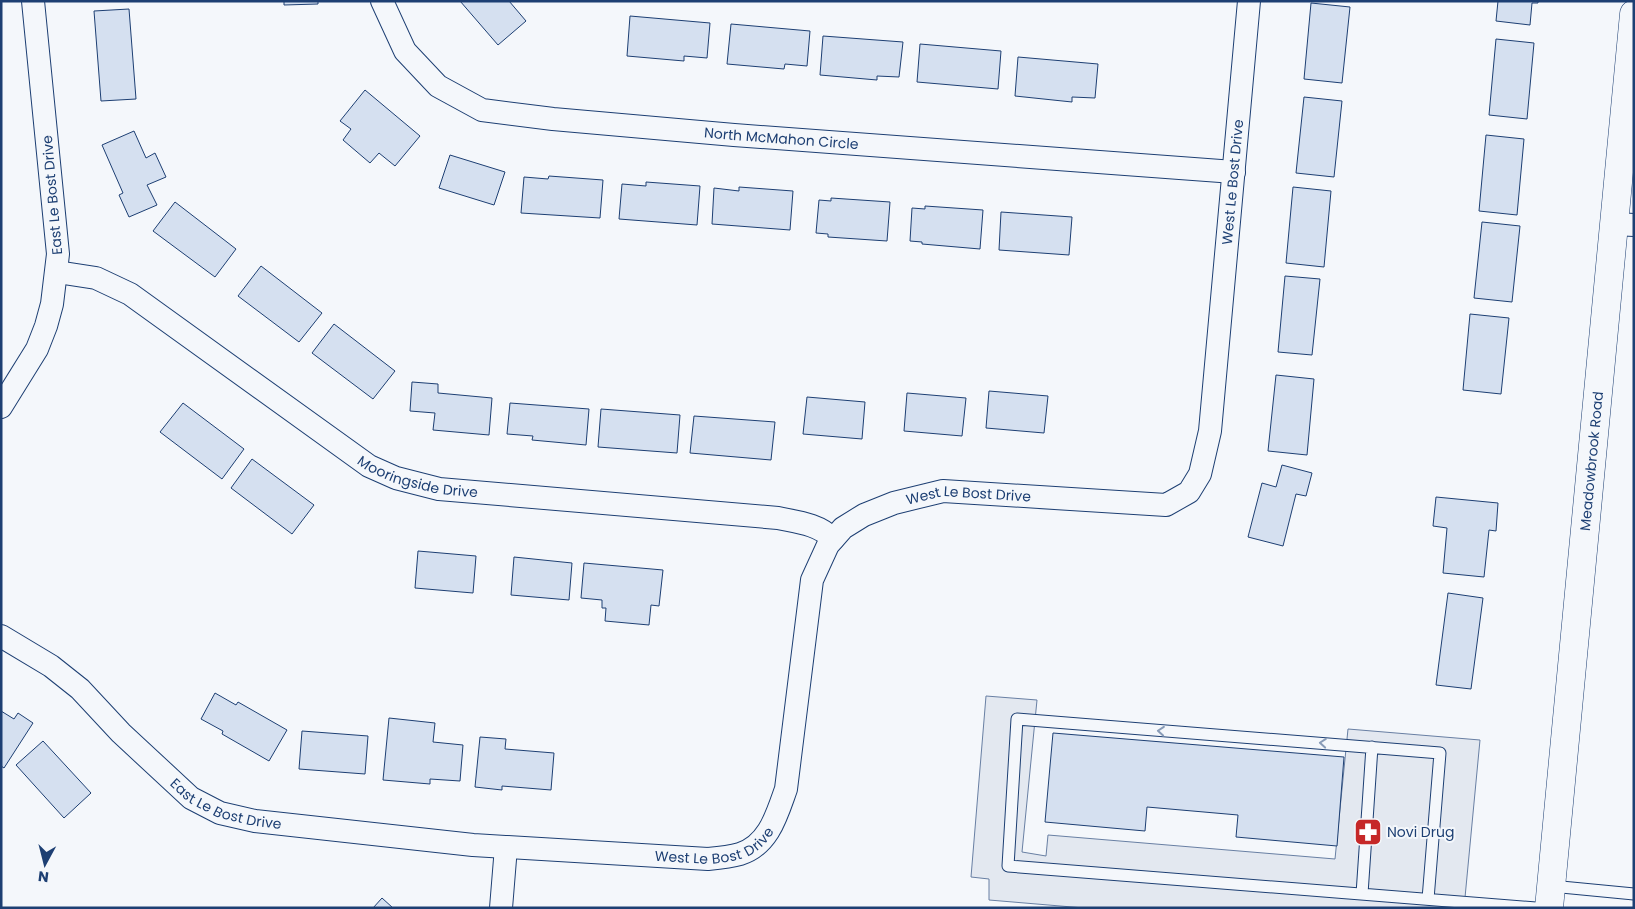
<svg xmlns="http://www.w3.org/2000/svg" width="1635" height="909" font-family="Poppins,sans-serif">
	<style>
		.parking { fill: #e3e8f0; stroke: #687fa3 }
		.building { fill: #d5e0f0; stroke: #1d3f73 }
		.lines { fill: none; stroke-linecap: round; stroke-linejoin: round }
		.service-casing { stroke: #1d3f73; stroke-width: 13 }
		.minor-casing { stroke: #1d3f73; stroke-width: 24 }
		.tertiary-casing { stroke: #1d3f73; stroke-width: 29 }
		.service { stroke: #f4f7fb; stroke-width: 11 }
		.minor { stroke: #f4f7fb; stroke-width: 22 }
		.tertiary { stroke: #f4f7fb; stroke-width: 28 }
		.oneway { stroke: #889bb7 }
		.labels { text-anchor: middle; stroke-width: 4; stroke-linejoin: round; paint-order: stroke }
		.street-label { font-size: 14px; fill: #1d3f73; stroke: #f4f7fb }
		.poi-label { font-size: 14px; fill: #1d3f73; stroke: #f4f7fb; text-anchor: start }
	</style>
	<rect width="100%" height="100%" fill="#f4f7fb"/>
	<path class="parking" d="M986,696l51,4 -15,152 24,4 2,-21 287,24 13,-130 132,11 -16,168h-380l-95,-8v-21l-18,-2z"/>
	<path class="building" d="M284,1h34v3l-34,1z
		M460,1h49l17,20 -28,24z
		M1498,1h40v2h-6l-2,22 -34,-4z
		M1311,3l39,4 -8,76 -38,-4z
		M129,9l7,90 -35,2 -7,-90z
		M630,16l80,7 -3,35 -23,-2v5l-57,-5z
		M731,24l79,7 -3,35 -22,-2 -1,5 -57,-5z
		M823,36l80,6 -4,35 -22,-1v4l-57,-5z
		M1496,39l38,4 -7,76 -38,-4z
		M920,44l81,7 -3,38 -81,-7z
		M1018,57l80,7 -3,34 -23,-1v5l-57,-6z
		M365,90l55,46 -25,30 -16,-13 -9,10 -27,-23 8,-11 -11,-8z
		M1304,97l38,4 -8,76 -38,-4z
		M134,131l12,27 9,-5 11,24 -19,8 10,20 -28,12 -10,-22 4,-2 -21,-48z
		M1486,135l38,4 -7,76 -38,-4z
		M450,155l55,17 -11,33 -55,-17z
		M549,176l54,4 -3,38 -79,-5 3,-36 24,2z
		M646,182l54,4 -3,39 -78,-6 3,-35 24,2z
		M739,187l54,4 -3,39 -78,-6 2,-36 25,3z
		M1293,187l38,4 -7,76 -38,-4z
		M831,198l59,4 -3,39 -59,-4v-3l-12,-1 3,-33 12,1z
		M175,202l61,47 -21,28 -62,-46z
		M925,206l58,4 -3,39 -58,-5v-2l-12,-1 2,-33 13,1z
		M1001,212l71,5 -3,38 -70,-5z
		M1482,222l38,4 -8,76 -38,-4z
		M261,266l61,47 -23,29 -61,-46z
		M1285,276l35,3 -8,76 -34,-3z
		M1470,314l39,4 -8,76 -38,-4z
		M334,324l61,47 -22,28 -61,-46z
		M1276,375l38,4 -7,76 -39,-4z
		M412,382l26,2v9l54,5 -3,37 -56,-5 2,-17 -25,-2z
		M989,391l59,5 -4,37 -58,-5z
		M907,393l59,5 -4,38 -58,-5z
		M807,397l58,5 -3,37 -59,-5z
		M183,403l61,46 -22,30 -62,-47z
		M510,403l79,6 -3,36 -54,-5 1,-4 -26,-2z
		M601,409l79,6 -3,38 -79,-6z
		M694,416l81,6 -4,38 -81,-7z
		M252,459l62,46 -22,29 -61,-46z
		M1282,465l30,8 -6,23 -10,-2 -13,52 -35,-9 14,-54 14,4z
		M1436,497l62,6 -2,28 -7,-1 -5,47 -41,-4 4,-45 -14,-2z
		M418,551l58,5 -3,37 -58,-5z
		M514,557l58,6 -3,37 -58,-5z
		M584,563l79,7 -4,36 -8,-1 -2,20 -44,-4 1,-13h-4v-8l-21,-2z
		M1448,593l35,5 -12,91 -35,-4z
		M215,693l21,12 2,-3 49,28 -18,31 -47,-27 1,-3 -22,-12z
		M1,711l13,8 4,-6 15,10 -29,45 -3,-2z
		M389,718l46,5 -2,19 30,3 -3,36 -30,-2v5l-47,-4z
		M302,731l66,5 -3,38 -66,-5z
		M1053,733l291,24 -7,89 -101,-9 2,-22 -91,-8 -2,24 -100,-9z
		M480,737l26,2 -1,10 49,4 -3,37 -49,-4v4l-27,-3z
		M43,741l48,52 -27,25 -48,-53z
		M382,898l11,10h-20z"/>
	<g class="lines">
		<g class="service-casing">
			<path id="service" d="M1551,886l83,8
				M1362,894l10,-147
				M1428,899l12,-146 -423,-34 -9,147 528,42"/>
		</g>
		<g class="minor-casing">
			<g id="minor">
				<path id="s1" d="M382,1l23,50 33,35 44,24 71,9 181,16 500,37"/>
				<path d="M1615,224l19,1"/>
				<path id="s2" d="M57,272l39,6 34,16 239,172 27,12 43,11 339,29c19,4 41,6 55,21"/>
				<path d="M1,407l36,-58 9,-23 6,-22 6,-50 -25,-253"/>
				<path id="s3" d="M1,636l50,30 29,23 41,44 70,65 29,15 35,8 218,24 235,14c11,-1 22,-2 32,-5 29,-9 37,-40 46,-65l26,-209 16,-35 15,-17 21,-13 30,-12 49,-12 223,14 23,-13 11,-18 10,-43 39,-430"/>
				<path d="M501,908l5,-61"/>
			</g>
		</g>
		<g class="tertiary-casing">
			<g id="tertiary">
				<path id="s4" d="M1549,908l85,-894"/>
			</g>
		</g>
		<use href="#service" class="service"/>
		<use href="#minor" class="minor"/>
		<use href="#tertiary" class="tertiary"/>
	</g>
	<defs><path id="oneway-chevron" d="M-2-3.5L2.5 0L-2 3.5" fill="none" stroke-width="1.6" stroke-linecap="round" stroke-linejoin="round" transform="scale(1.25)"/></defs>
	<g class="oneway">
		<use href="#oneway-chevron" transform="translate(1161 731) rotate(-175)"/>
		<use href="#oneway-chevron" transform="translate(1323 743) rotate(-175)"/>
	</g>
	<defs>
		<g id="pharmacy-square" transform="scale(1.4375)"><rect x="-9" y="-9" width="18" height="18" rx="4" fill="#c62828" stroke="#f4f7fb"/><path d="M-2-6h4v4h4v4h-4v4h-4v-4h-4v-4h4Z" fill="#fff"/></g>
	</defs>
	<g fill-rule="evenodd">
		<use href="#pharmacy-square" x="1368" y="832"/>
	</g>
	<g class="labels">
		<g class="street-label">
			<text dy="5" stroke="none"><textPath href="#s1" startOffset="454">North McMahon Circle</textPath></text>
			<text dy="5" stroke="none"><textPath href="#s3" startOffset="1834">West Le Bost Drive</textPath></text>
			<text transform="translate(52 195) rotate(-95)" y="5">East Le Bost Drive</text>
			<text dy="5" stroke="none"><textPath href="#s4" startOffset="449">Meadowbrook Road</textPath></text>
			<text dy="5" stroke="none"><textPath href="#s2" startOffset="422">Mooringside Drive</textPath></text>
			<text dy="5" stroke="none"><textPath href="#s3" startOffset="1294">West Le Bost Drive</textPath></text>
			<text dy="5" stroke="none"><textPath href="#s3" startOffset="286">East Le Bost Drive</textPath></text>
			<text dy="5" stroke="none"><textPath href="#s3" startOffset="784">West Le Bost Drive</textPath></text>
		</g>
		<g class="poi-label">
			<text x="1387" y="837">Novi Drug</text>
		</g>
	</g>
	<rect width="1635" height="909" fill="none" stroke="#1d3f73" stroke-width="5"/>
	<g transform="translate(45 864) rotate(187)" stroke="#f4f7fb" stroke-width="4" paint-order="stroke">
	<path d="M0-4L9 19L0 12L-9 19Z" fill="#1d3f73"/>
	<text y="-8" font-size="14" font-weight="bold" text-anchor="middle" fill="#1d3f73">N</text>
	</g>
</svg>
